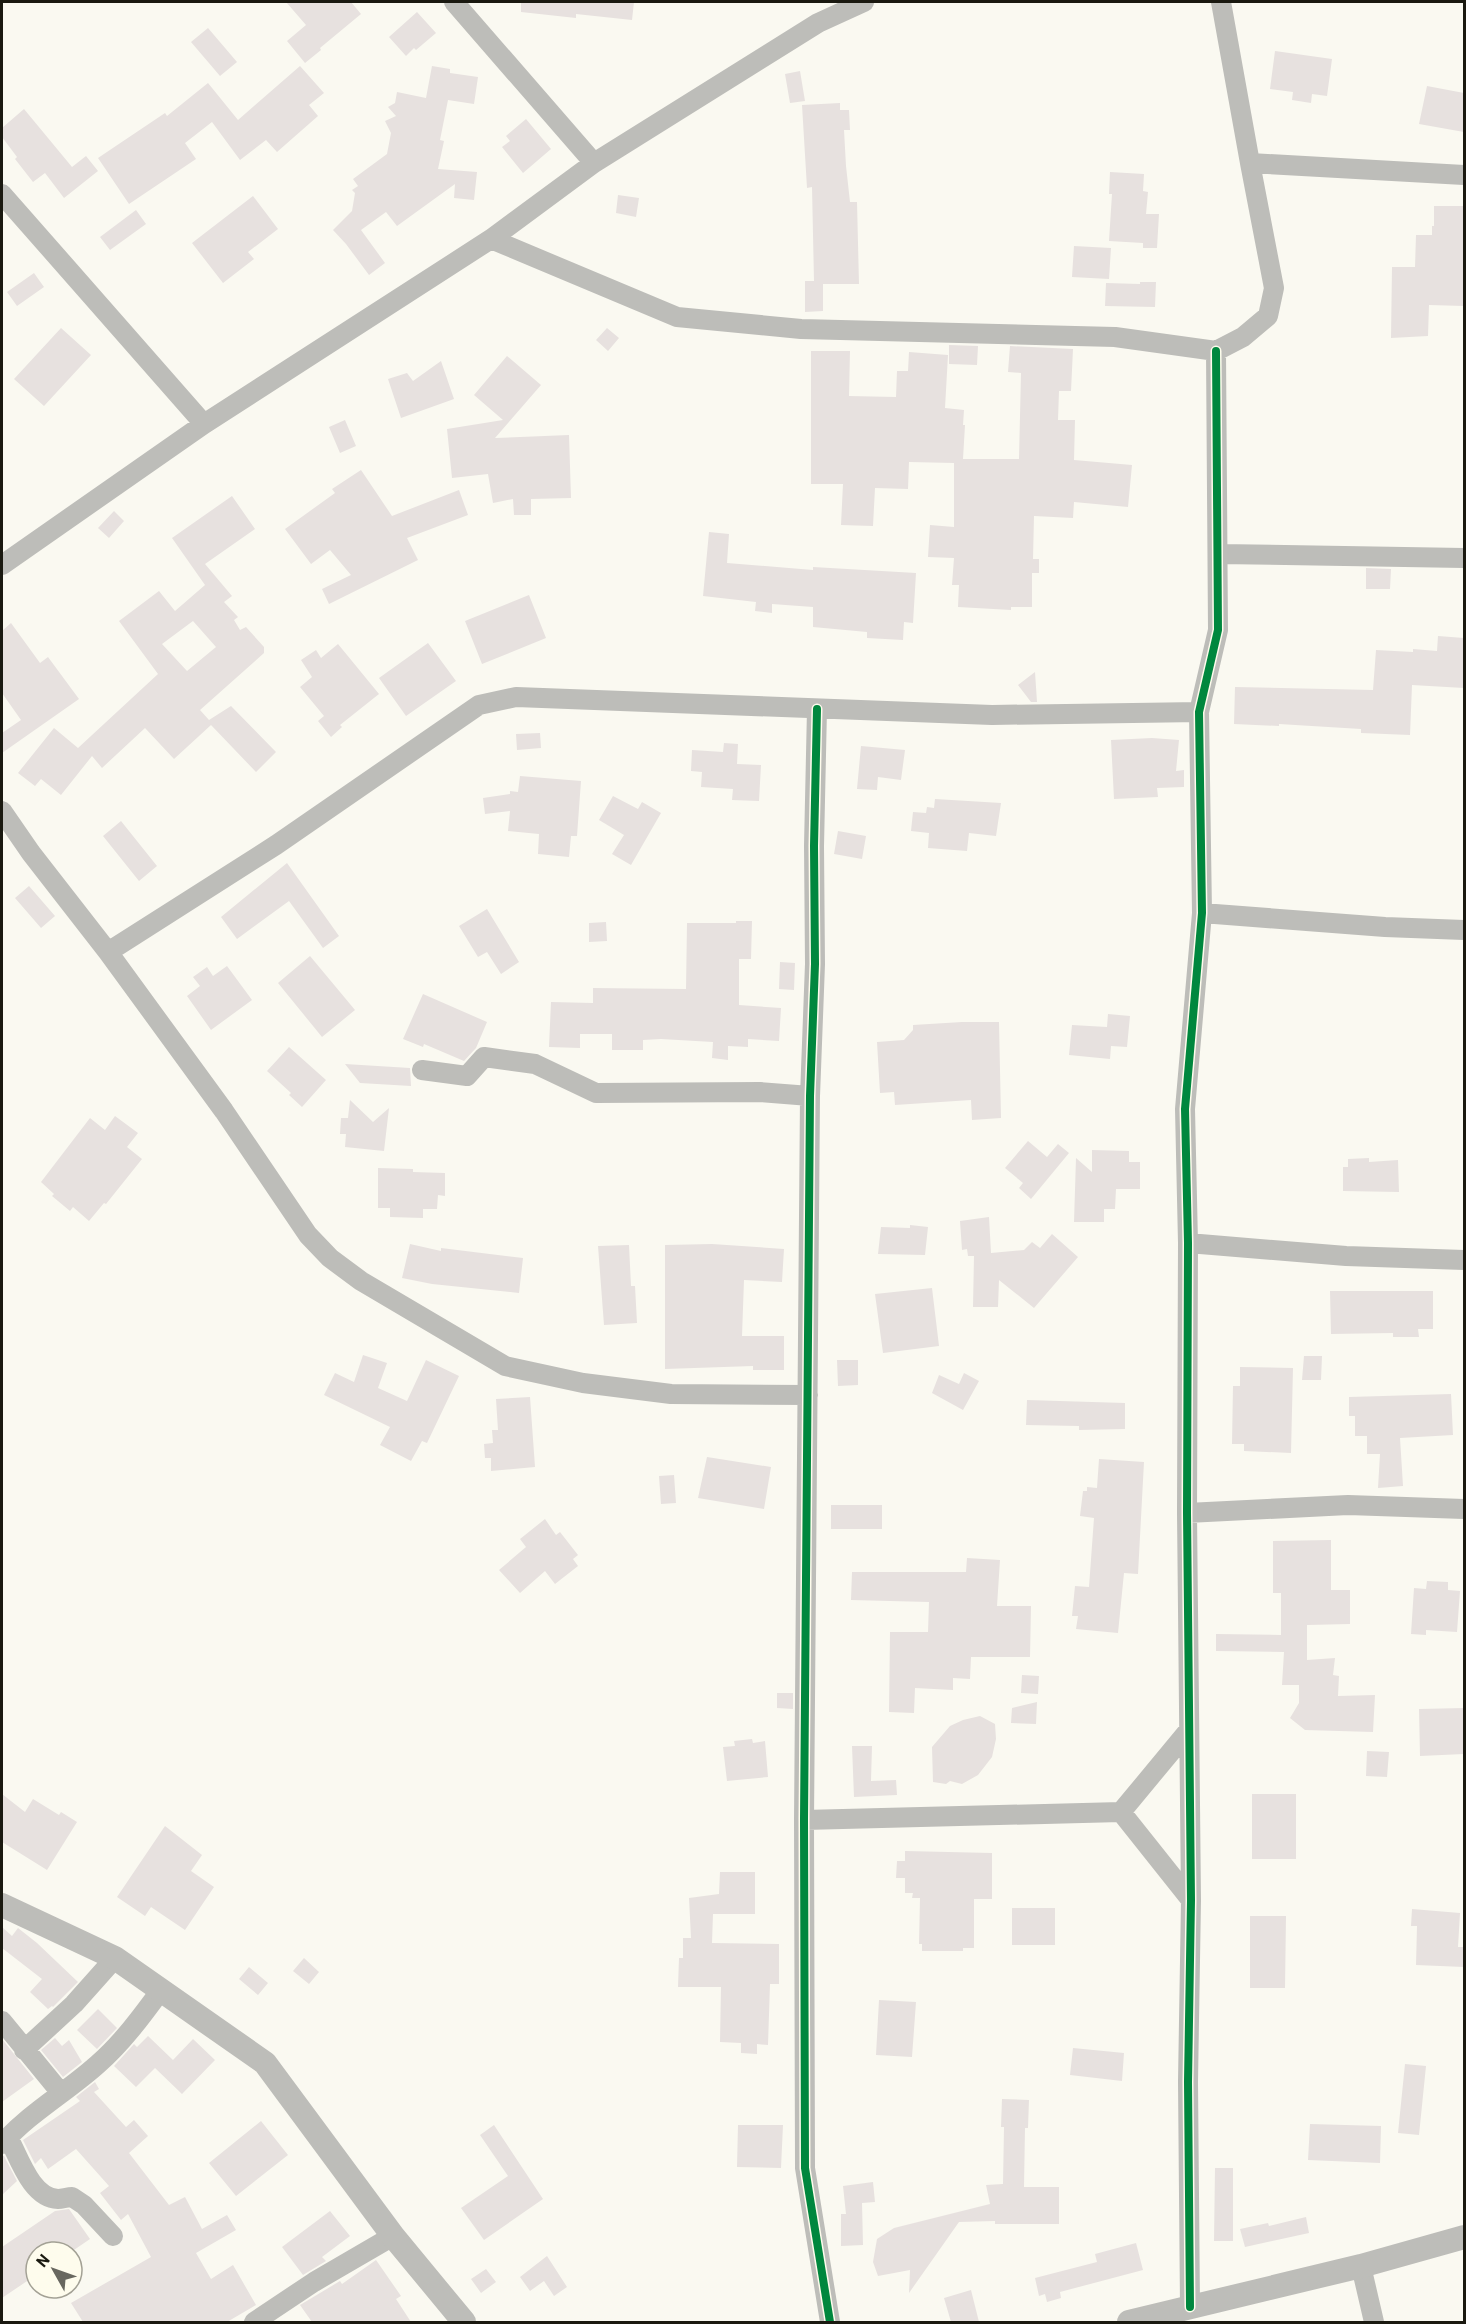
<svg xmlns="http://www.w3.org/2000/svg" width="1466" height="2324" font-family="Barlow,sans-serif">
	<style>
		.building { fill: #e7e1df; fill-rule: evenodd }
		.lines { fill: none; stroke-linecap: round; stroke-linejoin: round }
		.minor { stroke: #bdbdb9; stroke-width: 20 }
		.tertiary { stroke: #bdbdb9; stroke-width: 24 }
		.cycleway-casing { stroke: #fefced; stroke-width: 11 }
		.cycleway { stroke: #00873e; stroke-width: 8 }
	</style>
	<rect width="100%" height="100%" fill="#faf9f1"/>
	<path class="building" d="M286,2h65l10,12 -41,34 1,2 -16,13 -18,-22 19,-16z
		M521,2h113l-2,18 -56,-6v4l-55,-6z
		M417,12l19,21 -20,17 -2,-2 -8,8 -17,-19z
		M208,28l29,34 -17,14 -29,-34z
		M1275,51l57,8 -5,37 -15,-2 -1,9 -19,-3 1,-8 -23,-3z
		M300,66l24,27 -15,12 9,11 -41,36 -11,-12 -26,20 -28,-38 -27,21 11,16 -67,45 -31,-46 67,-45 2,3 41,-33 30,37z
		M432,66l18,3v4l28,4 -4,27 -26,-4 -8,40 4,1 -6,28 39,3 -3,28 -20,-2 1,-14 -58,42 -11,-14 -25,18 24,33 -16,12 -23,-31 -13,-14 19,-19 3,-18 -3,-3 6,-4 -5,-7 34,-25 4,-21 -6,-12 11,-5 -8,-9 7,-4 2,-11 29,6z
		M800,71l5,30 -15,2 -5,-29z
		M1427,86l37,7v39l-45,-8z
		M840,103v7h9l1,20h-6l2,36 4,36h7l2,82h-36v27l-18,1v-31h9l-2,-94 -5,1 -5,-83z
		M24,109l48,58 14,-11 12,15 -34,27 -19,-25 -12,9 -18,-23 2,-2 -15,-20v-9z
		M526,119l25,30 -28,24 -21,-26 8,-6 -4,-5z
		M1110,172l34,2 -1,17 5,1 -2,22h13l-2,34h-14v-5l-34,-2 3,-47h-3z
		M618,195l21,3 -3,19 -20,-4z
		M253,196l25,33 -30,23 6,7 -31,24 -31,-40z
		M1434,206h30v100l-35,-1 -1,31 -37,2 1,-71h23l1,-32h16v-9h2z
		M136,210l10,14 -36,26 -10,-13z
		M1074,246l37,2 -2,31 -37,-2z
		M34,273l10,14 -27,19 -10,-14z
		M1140,282h16l-1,25 -50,-1 1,-23 34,1z
		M61,328l30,27 -47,51 -30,-27z
		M607,328l12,10 -11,13 -12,-11z
		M949,345l29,1 -1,19 -28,-1z
		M1010,346l63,3 -2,42h-12l-1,29h17l-1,40 58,5 -4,42 -54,-5 -1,16 -39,-2 -1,43h6v14h-7v34h-21v3l-53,-3 1,-22h-7l2,-27 -26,-1 2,-32 24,2v-64l-45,-1 -1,27 -33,-1 -2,38 -32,-1 2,-41h-32v-133h39l-1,45 47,1 1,-26h11l1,-19 39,3 -3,53 19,2 -1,15h2l-2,34h56l2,-86 -13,-1z
		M507,356l34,29 -46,53 74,-3 2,63 -40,1v16h-17l-1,-16 -20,4 -5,-29 -36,4 -5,-49 56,-9 -29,-25z
		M441,361l13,38 -53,19 -13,-39 19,-6 6,8z
		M345,420l11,26 -16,7 -11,-26z
		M361,470l31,46 67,-26 9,25 -61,23 11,22 -89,44 -7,-15 29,-14 -21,-25 -19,14 -26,-35 50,-36 -3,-4z
		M232,496l23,33 -50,35 27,32 -8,6 14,15 -4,3 6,10 6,-3 18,20v6l-64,57 9,10 22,-14 45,46 -20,20 -45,-47 -37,34 -29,-31 -43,40 -10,-12 -31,39 -20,-16 -6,7 -17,-13 36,-45 24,20 80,-74 -39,-53 40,-30 16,20 30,-26 -33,-47zM193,621l23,26 -29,24 -25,-27z
		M114,511l10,10 -15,17 -11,-10z
		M709,532l20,2 -2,29 86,7v-3l103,6 -3,50 -9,-1 -1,18 -36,-2v-6l-54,-5v-20l-41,-3v9l-17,-2 1,-9 -53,-6z
		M1366,568l25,1 -1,20h-24z
		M529,595l17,43 -64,26 -17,-43z
		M11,623l29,40 8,-6 31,42 -77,54v-20l19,-13 -19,-27v-62z
		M1438,636l26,2v50l-52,-3 -2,50 -49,-2v-4l-82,-5v2l-45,-2 1,-37 138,3 3,-40 37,2v-3l24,2z
		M428,643l28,38 -50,35 -27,-38z
		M338,644l41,50 -39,31 2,2 -11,10 -13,-16 6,-5 -24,-29 12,-10 -11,-17 15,-10 5,8z
		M1035,672l2,30h-6l-13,-17z
		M540,733l1,15 -24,2 -1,-16z
		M1152,738l27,2 -3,31 8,-1v17l-27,1 1,9 -44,2 -3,-59z
		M724,743l14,1 -1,20 24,1 -2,36 -27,-1 1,-11 -32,-2 1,-15 -11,-1 1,-21 31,2z
		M861,746l44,4 -4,30 -23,-3 -1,13 -20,-1z
		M520,776l61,5 -4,55h-6l-2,21 -31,-3 1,-20 -31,-3 2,-20 -25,3 -2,-16 27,-4v-3l8,1z
		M613,796l25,13 4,-7 19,11 -30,52 -19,-11 12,-19 -25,-15z
		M935,799l66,4 -5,33 -27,-3 -2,18 -39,-3 1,-15 -18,-2 2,-19 13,1 1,-6 7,1z
		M121,821l36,45 -18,15 -36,-45z
		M838,831l28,5 -4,23 -28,-5z
		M287,863l52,73 -16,12 -34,-47 -52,38 -16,-22z
		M29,886l26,30 -14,12 -26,-30z
		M487,909l32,53 -18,12 -14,-22 -9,5 -19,-31z
		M736,921h16l-1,38h-12v46l42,3 -2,33 -31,-2v8l-20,-1v14l-16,-2 1,-16 -52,-3 -18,1v10h-31v-16h-32v14l-31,-1 2,-45 42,1v-15l93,1 1,-66h49z
		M606,922l1,19 -18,1v-19z
		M310,956l45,54 -33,27 -44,-54z
		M780,962l15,1 -1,27 -15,-1z
		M227,966l25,34 -41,30 -24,-34 13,-10 -7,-9 14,-10 6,9z
		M423,994l64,28 -11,26 -12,13 -40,-17 -1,3 -20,-8z
		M1108,1014l22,2 -3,31 -16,-1 -1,13 -41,-4 3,-30 35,2z
		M962,1022h37l2,96 -29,2 -1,-20 -76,5 -1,-13 -14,1 -3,-51 27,-2 9,-10v-5z
		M289,1047l37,33 -24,27 -13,-12 2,-2 -24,-22z
		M345,1064l65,4 1,18 -51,-3z
		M350,1100l23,22 16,-14 -5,43 -39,-4 1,-13h-6l1,-16h7z
		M115,1116l23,17 -11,14 15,12 -36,45 -2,-1 -15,18 -16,-14 -3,4 -18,-15 2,-2 -13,-12 49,-64 15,12z
		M1028,1141l19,16 11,-13 11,9 -38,46 -12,-11 4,-5 -18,-15z
		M1092,1150l37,1v11h11v27h-24l-1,20h-11v13h-30l2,-64 16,14z
		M1369,1158v4l29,-2 1,32 -56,-1v-24h5v-8z
		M378,1168l35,1v3l32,1v23l-7,-1 -1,14h-14v9l-33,-1v-9h-12z
		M989,1217l2,36 33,-3 8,-8 8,6 12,-14 26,23 -44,51 -35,-28 -1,27h-25l1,-51h-6l-1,-7 -5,1 -2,-29z
		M910,1225l18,2 -3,28 -47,-1 3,-27 29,1z
		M410,1244l31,7v-3l82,10 -4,35 -87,-9 -30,-6z
		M712,1244l72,5 -2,33 -38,-2 -2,56h42v34h-31v-4l-88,3v-124z
		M629,1245l2,41h4l2,37 -33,2 -6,-79z
		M932,1288l7,58 -56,7 -8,-59z
		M1330,1291h103v38h-15l1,8h-26v-4l-62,1z
		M363,1355l24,8 -9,25 29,13 19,-41 33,16 -32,67 -5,-2 -11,20 -31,-16 10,-18 -66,-32 11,-22 19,9z
		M1304,1356h18l-1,24h-19z
		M837,1360h21v25l-20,1z
		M1240,1367l53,1 -2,85 -47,-2v-7h-12l1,-58h7z
		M964,1373l15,8 -16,29 -31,-17 7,-18 20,9z
		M1451,1394l2,41 -53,3 3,48 -25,2 2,-34h-13v-18h-12v-20h-6v-19z
		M530,1397l5,70 -44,4v-13h-6l-1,-14 9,-1 -1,-13h6l-2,-31z
		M1027,1400l98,3v26l-46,1v-4l-53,-1z
		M707,1457l64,10 -7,42 -66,-11z
		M1099,1459l45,3 -6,112 -14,-1 -6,60 -42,-4 2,-13h-6l3,-30 14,1 5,-69 -14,-2 3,-25h4v-4l10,1z
		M674,1475l2,28 -15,1 -2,-28z
		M831,1505h51v24h-51z
		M545,1519l11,16 4,-3 18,23 -5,4 5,7 -23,18 -10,-13 -25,22 -21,-23 27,-23 -6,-8z
		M1331,1540v50h19v34l-43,1v35l28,-2 -2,17 6,1 -1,20 37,-1 -2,37 -68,-2 -15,-12 9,-15v-18h-17l2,-33 -68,-1v-17l65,1v-42h-8v-52z
		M967,1558l33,2 -3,46h34l-1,51h-59l-1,22 -17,-1v12l-38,-2 -1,25 -25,-1 1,-80h38l1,-30 -78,-2 1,-28h114z
		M1427,1581l21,1v8l12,1 -3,41 -31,-2v5l-15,-1 3,-46 12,1z
		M1022,1675l17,1 -1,18 -17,-1z
		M777,1693h16v16l-16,-1z
		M1037,1702l-1,22 -25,-1 1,-15z
		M1464,1708v46l-44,2 -1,-47z
		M980,1716l15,8 1,15 -4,18 -14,18 -16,9 -12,-3 -4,3 -13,-2 -1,-35 18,-21 13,-6z
		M752,1739l1,4 12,-2 3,36 -41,4 -4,-34 12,-1 -1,-5z
		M852,1746h20l-1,35 25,-1 1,15 -43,2z
		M1367,1751l22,1 -2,25 -21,-1z
		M2,1794l23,18 8,-13 26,16 2,-3 16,10 -30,48 -45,-28z
		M1252,1794h44v65h-44z
		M165,1826l37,29 -11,16 23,16 -29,43 -34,-23 -6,9 -28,-19z
		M905,1851l87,2v46h-18v49h-11v3h-41v-7h-3l1,-46h-8l1,-5h-8v-15h-9l1,-17h8z
		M720,1872h35v42h-42l-1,29 67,1v40h-9l-2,61 -11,-1v10l-16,-1v-10l-21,-1 1,-55h-43l1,-29h4v-20h8l-2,-40 30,-4z
		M1012,1908h43v37h-43z
		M1412,1909l48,4 -2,34h6v20l-48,-2 1,-39h-6z
		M1250,1916h36l-1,72h-35z
		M2,1927l10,9 6,-8 19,15 41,39 -25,25 -1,-1 -4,3 -18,-17 12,-13 -40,-31z
		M304,1958l15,14 -10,12 -16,-13z
		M249,1967l19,16 -10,12 -19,-16z
		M879,2000l37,2 -4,55 -36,-2z
		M98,2009l19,19 -20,21 -20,-19z
		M148,2036l25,24 20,-21 22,21 -33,34 -27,-26 -19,19 -22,-21 20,-22 3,3z
		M55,2038l7,8 7,-6 13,22 -19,15 -22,-27z
		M2,2039l32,40 -32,23z
		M1073,2048l51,5 -2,28 -52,-6z
		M1405,2064l21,2 -7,69 -21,-2z
		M95,2082l4,7 -5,3 32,35 8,-7 14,16 -19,17 40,52 16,-8 17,32 25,-14 9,15 -40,23 15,26 22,-14 23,40 -29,17h-144l-12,-19 80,-46 -23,-43 -7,6 -21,-27 9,-7 -33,-37 -28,20 -7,-11 -6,6 -12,-24 57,-39 -4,-4z
		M1002,2099l27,1 -1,28h-3l-1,59h35v37h-64v-3l-36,1 -50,71 1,-23 -32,6 -5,-14 4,-23 17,-11 96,-24 -4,-19 17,-1 1,-57h-3z
		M261,2121l27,34 -52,41 -27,-33z
		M1310,2124l71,2 -1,37 -72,-3z
		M494,2125l49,74 -59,41 -23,-32 47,-32 -28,-41z
		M738,2125h45l-2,43 -44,-1z
		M2,2156h2l13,25 -15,14z
		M1215,2168h18v73h-19z
		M873,2182l2,20 -13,1 1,42 -22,1v-32h5l-3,-28z
		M69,2209l21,30 -19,13h-35v23l-34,23v-51l53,-36z
		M330,2211l20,25 -28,21 4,4 -23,14 -21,-28z
		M1306,2217l3,16 -64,14 -5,-18 28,-6 1,3z
		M1136,2243l7,27 -83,22 1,6 -14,4 -2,-8 -6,2 -4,-18 62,-16 -2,-8z
		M547,2256l20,31 -13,9 -10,-15 -14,10 -10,-14z
		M376,2260l25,36 -5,3 15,23h-99l-12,-17 40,-24 2,3z
		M486,2269l10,13 -15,11 -10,-14z
		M971,2290l8,32h-28l-7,-24z"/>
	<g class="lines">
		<path class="minor" d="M454,2l140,161
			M1221,2l29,161
			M2,194l202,230 287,-185 103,-76 224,-140 46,-21
			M491,239l186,78 124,12 314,8 101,14 27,-14 25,-21 6,-28 -24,-125 214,12
			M1219,554l245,4
			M2,565l202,-141
			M817,709l-3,137 1,118 -5,132 -6,724 1,348 25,154
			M2,811l29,42 77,99 116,159 84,124 22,23 31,23 144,85 78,17 88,11 137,1
			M1202,913l183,14 79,3
			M108,952l168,-107 203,-140 37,-8 476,18 207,-3
			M422,1070l45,6 17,-19 51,7 61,29 164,-1 50,4
			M1188,1243l158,13 118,4
			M1187,1513l161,-8 116,4
			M1121,1812l70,88
			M804,1820l317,-8 68,-82
			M2,2021l59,72
			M24,2050l50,-46 41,-46
			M8,2137c11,20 23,61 50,62 4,0 10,-2 14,-2l12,8 29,31
			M2,2144c27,-31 65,-52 96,-80 24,-21 44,-48 63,-74
			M1361,2266l13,56
			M1190,2307l-2,-225 3,-182 -4,-387 1,-270 -3,-134 17,-196 -3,-201 19,-82 -2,-279
			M254,2322l60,-40 79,-46"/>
		<path class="tertiary" d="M2,1905l113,53 150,105 128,173 71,86
			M1129,2322l232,-56 103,-29"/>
		<g class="cycleway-casing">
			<path id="cycleway" d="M817,709l-3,137 1,118 -5,132 -6,724 1,348 25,154
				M1190,2307l-2,-225 3,-182 -4,-387 1,-270 -3,-134 17,-196 -3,-201 19,-82 -2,-279"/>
		</g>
		<use href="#cycleway" class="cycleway"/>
	</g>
	<rect width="1466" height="2324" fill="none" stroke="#1a1910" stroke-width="6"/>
	<g transform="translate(54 2270) rotate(310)"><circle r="28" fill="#fefced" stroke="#a3a195" stroke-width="1.5"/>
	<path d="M0-4.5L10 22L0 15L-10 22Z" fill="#68675f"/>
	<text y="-9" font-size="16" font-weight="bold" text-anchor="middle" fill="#1a1910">N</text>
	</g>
</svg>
